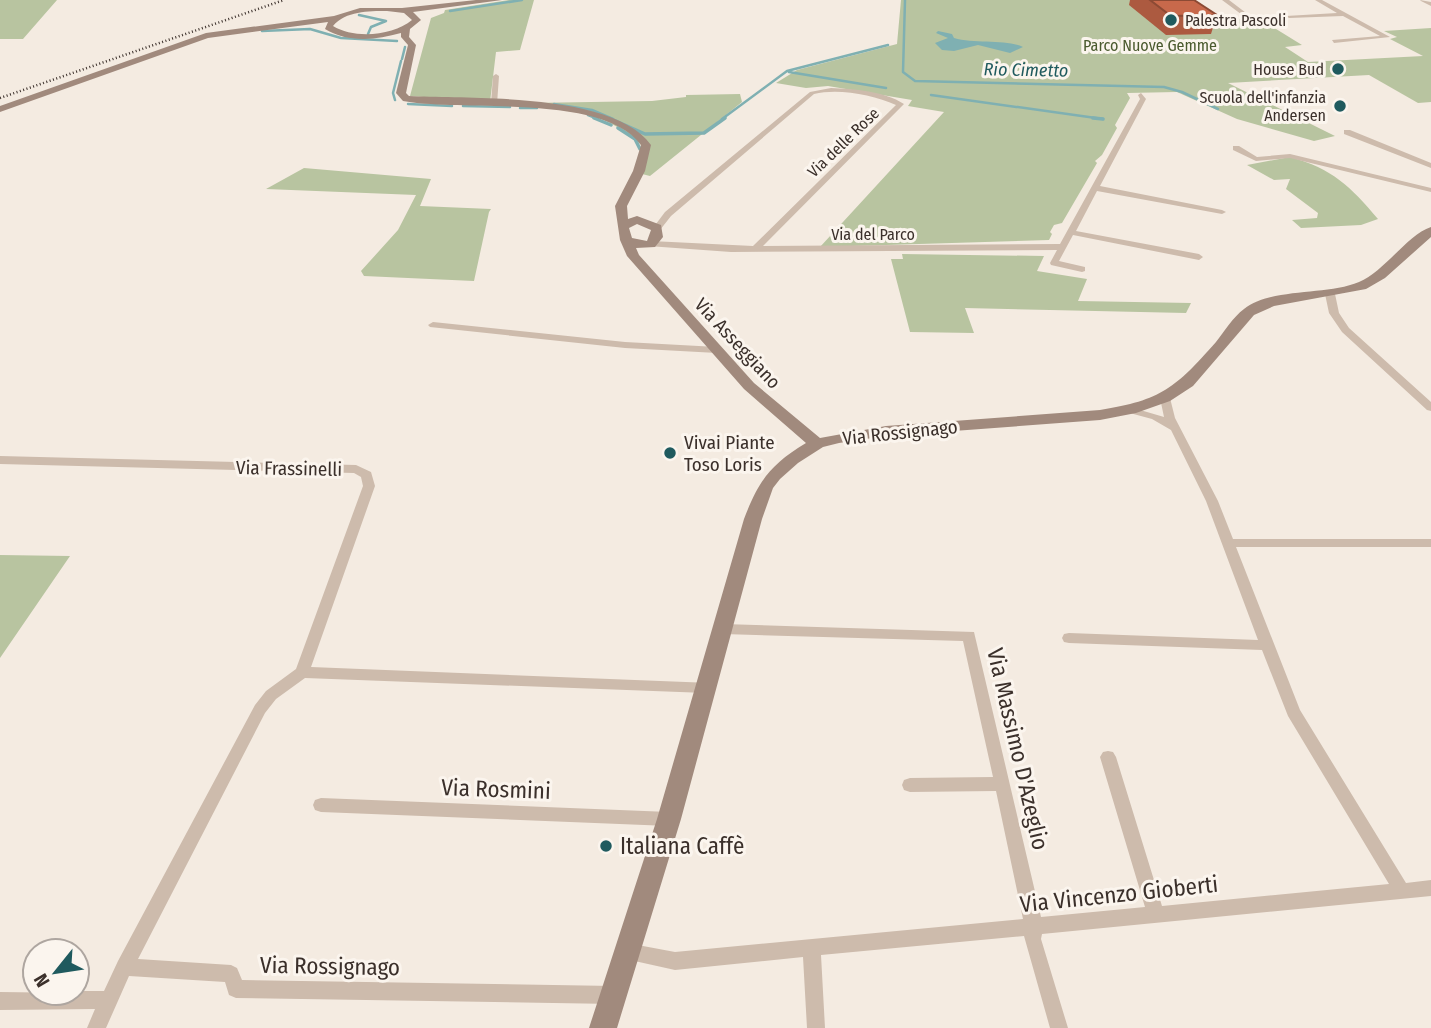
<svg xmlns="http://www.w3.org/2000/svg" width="1431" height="1028" font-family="'Fira Sans Condensed',sans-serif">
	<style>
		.green { fill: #b8c4a0 }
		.water { fill: #7fb0b2 }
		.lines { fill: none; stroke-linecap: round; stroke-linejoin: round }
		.stream-far1 { stroke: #7fb0b2; stroke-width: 2.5 }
		.stream { stroke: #7fb0b2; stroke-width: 3.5 }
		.street { fill: #cdbbac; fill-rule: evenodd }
		.secondary { fill: #a18a7d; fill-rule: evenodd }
		.rail { stroke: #3b302b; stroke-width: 2.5; stroke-dasharray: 1 2.5; stroke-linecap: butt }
		.wall { fill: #ac5a40 }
		.building { fill: #c8694b; stroke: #8c4a34; stroke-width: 2 }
		.poi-dot { fill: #1f5a5e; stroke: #fbf5ee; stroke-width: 2.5 }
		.labels { text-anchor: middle; stroke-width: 6; stroke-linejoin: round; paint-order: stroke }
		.far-poi-label { font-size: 16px; fill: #3b302b; stroke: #fbf5ee; text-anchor: end }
		.far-park-label { font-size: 16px; fill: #4a5a2e; stroke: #fbf5ee }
		.far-street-label { font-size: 16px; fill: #3b302b; stroke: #fbf5ee }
		.far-water-label { font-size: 18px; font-style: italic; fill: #1f5a5e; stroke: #fbf5ee }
		.street-label { font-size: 19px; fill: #3b302b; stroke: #fbf5ee }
		.poi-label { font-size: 19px; fill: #3b302b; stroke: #fbf5ee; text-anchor: start }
		.near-street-label { font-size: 23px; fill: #3b302b; stroke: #fbf5ee }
		.near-poi-label { font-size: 23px; fill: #3b302b; stroke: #fbf5ee; text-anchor: start }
	</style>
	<rect width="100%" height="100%" fill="#f4ebe1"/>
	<path class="green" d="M0,0h57l-34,39h-23z
		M509,0h25l-14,50 -24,2 -6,50 -80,-6 21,-78 13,-5 1,-3z
		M901,0h264l33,20 40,-2 4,3h21l39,24 -17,2 23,15 115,-6 -33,-17 7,-2 -13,-6 47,-3v74l-13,1 -49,-28 -141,8 107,53 -21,5 -77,-22 -60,-27 -50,1 3,5 -15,27 2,3 -15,27 -7,6 2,2 -35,60 -8,2 -4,7 2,2 -3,6 -229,7 124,-135 -36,-6 4,-6 -84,-14 -22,2 -30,-5 21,-13 100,-26z
		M740,94l2,8 -92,74 -8,-2 4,-25c-39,-36 -65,-38 -116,-46l122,-2 34,-4v-2z
		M1290,157c43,12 60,29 88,62l-17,6 -60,3 -9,-8 25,-2 1,-5 -32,-24 4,-10 -16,1 -27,-15z
		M304,168l127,11 -11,27 71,3 -2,3 -15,69 -110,-5 -3,-5 37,-41 18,-35 -150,-6z
		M902,254l142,2 -7,15 50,8 -9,22 113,2 -5,10 -221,-5 9,25 -64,-1 -19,-73h12z
		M0,555l70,1 -70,102z"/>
	<path class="water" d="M938,31l14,3 2,4c21,6 53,1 69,9l-13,6 -32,-8 -24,6 -12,-1 -7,-7 13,-5 -12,-5z"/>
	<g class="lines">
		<path class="stream-far1" d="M905,0l-2,72 12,9 249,6 18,5 36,17
			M450,11l72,-11
			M359,15l27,6 -15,6 -3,7
			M262,31l48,-2 31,9 56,3
			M402,59l3,-12
			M789,72l97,16
			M931,95l172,24
			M395,100l-2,-7 8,-32
			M408,104l44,2
			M554,104l38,6 21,9
			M463,106l47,1
			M520,108h17
			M588,115l10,4
			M722,119l65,-48 101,-26"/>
		<path class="stream" d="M594,118l17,7
			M609,118l36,16 59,-1 21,-15
			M1093,118l10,1
			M618,128l17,11 5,10"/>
		<path class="street" d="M1222,0h7l25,19 -5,1z
			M1315,0h7l68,37 -56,6 -2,-3 48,-4 -37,-20 -54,2 -3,-2 51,-3z
			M1420,0l11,2v4l-10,-5z
			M496,74l3,2 -2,28 -3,2 -3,-2 2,-28z
			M831,88c23,1 53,3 73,16l-141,142 297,-2 80,-145 -2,-4 3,-2 5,6 -46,87 122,24 4,2 -4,2 -125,-23 -21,40 123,23 4,3 -4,3 -126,-25 -14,26 26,6v4l-3,1 -31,-7 -1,-2 7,-13 -326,2 -83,-6v-4l3,-1 102,5 143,-141c-23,-10 -57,-17 -82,-11l-143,122 -11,14 -7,-2 12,-16 145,-120z
			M1344,130h6l81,33v5l-87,-34z
			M1233,146h6l18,11 33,-3 141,34v4l-141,-34 -34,3 -23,-11z
			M1330,291l5,3 4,19 10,15 82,74v9l-4,-1 -85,-78 -13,-19 -4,-19z
			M433,322l192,20 92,5 5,3 -5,3 -92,-5 -195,-21 -2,-2z
			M1165,395l5,3 5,20 43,83 15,38h198v8h-195l64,163 106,173 25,-3v16l-389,38 -1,5 27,89h-18l-26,-92 -203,19 4,73h-18l-4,-71 -128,13 -54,-12 -3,-6 3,-6 6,-3 48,9 348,-33 -27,-128 -86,1 -6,-2 -2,-5 2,-5 6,-2 83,-1 -30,-136 -240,-7 -5,-1 -2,-4 2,-4 5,-1 251,8 67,285 104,-10 -45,-150 3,-5 5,-1 5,1 3,5 46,149 227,-22 -101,-168 -26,-66 -193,-7 -5,-1 -2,-4 2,-4 5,-1 189,7 -52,-139 -35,-71 -19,-11 -26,-7 -1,-2 5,-3 34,10 -4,-19z
			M0,456l356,9 15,7 4,14 -64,181 400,16 2,4 -2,4 -5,2 -401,-15 -29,21 -11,14 -127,246 93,6 6,3 5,12 372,6 7,3 2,6 -2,6 -7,3 -378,-6 -7,-3 -4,-13 -96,-6 -23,52h-19l8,-19 -95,1v-18l77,1v-2h27l14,-30 137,-256 11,-14 30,-22 67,-183 -2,-9 -7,-4 -354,-9z
			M321,798l348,14 6,2 2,5 -2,5 -6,2 -348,-14 -6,-2 -2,-5 2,-5z"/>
		<path class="secondary" d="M476,0h26l-89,12 8,8 -11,9 -1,8 7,8 -10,48 3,3c61,3 205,-4 242,49l-6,26 -18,35 1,13 9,-3 24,9 2,12 -8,10 -19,1 3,7 115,128 66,55 66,-12 214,-16c62,-10 75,-22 116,-68 8,-10 17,-25 28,-33 29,-22 82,-13 115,-27 26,-11 48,-47 72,-55v10l-46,41 -19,11 -92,17 -20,9 -61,71 -23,15 -34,12 -36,7 -214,16 -47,7 -16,4 -25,16 -18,16 -7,9 -11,31 -81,300 -64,209h-28l68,-209 87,-300c15,-39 26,-54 62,-76l-62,-54 -117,-133 -7,-16 -5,-34 18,-35 8,-26c-37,-52 -180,-33 -238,-44l-7,-8 12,-48 -7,-8v-4c-25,7 -53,10 -76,-4l3,-7 -120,16 -208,74v-6l206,-73 128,-17 26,-8h42zM387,11l17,2 8,7c-19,16 -58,19 -79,6 13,-15 35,-15 54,-15zM637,224l14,6 -4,11 -15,-3 -3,-10z"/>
		<path class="rail" d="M0,98l284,-98"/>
	</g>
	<path class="wall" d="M1130,0h64l23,15 -6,19 -45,1 -37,-30z"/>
	<path class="building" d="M1150,0h44l23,15 -46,1z"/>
	<g class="poi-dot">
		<circle cx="1171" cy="20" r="7"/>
		<circle cx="1338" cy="69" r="7"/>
		<circle cx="1340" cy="106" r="7"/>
		<circle cx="670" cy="453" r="7"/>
		<circle cx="606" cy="846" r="7"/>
	</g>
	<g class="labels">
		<g class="far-poi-label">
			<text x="1185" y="26" text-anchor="start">Palestra Pascoli</text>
			<text x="1324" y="75">House Bud</text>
			<text x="1326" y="103">Scuola dell'infanzia<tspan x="1326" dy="18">Andersen</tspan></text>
		</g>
		<g class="far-park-label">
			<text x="1150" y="51">Parco Nuove Gemme</text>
		</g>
		<g class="far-street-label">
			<text transform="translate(843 142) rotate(-44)" y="6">Via delle Rose</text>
			<text x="873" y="240">Via del Parco</text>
		</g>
		<g class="far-water-label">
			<text transform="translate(1026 70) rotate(1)" y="6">Rio Cimetto</text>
		</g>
		<g class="street-label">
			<text transform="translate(738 343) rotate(47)" y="7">Via Asseggiano</text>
			<text transform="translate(900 432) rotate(-6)" y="7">Via Rossignago</text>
			<text transform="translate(289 468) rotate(1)" y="7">Via Frassinelli</text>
		</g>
		<g class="poi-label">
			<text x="684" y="449">Vivai Piante<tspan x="684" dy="22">Toso Loris</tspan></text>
		</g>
		<g class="near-street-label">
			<text transform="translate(1018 749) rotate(77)" y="8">Via Massimo D'Azeglio</text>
			<text transform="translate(496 789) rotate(2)" y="8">Via Rosmini</text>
			<text transform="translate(1119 894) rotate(-6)" y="8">Via Vincenzo Gioberti</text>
			<text transform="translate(330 966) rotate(1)" y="8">Via Rossignago</text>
		</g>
		<g class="near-poi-label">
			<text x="620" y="854">Italiana Caffè</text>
		</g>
	</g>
	<g transform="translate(56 972) rotate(240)"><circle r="33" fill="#fbf5ee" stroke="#aea6a0" stroke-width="2"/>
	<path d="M0-5L12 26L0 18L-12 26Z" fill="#1f5a5e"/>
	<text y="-10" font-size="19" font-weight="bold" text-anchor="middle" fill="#3b302b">N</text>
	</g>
</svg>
